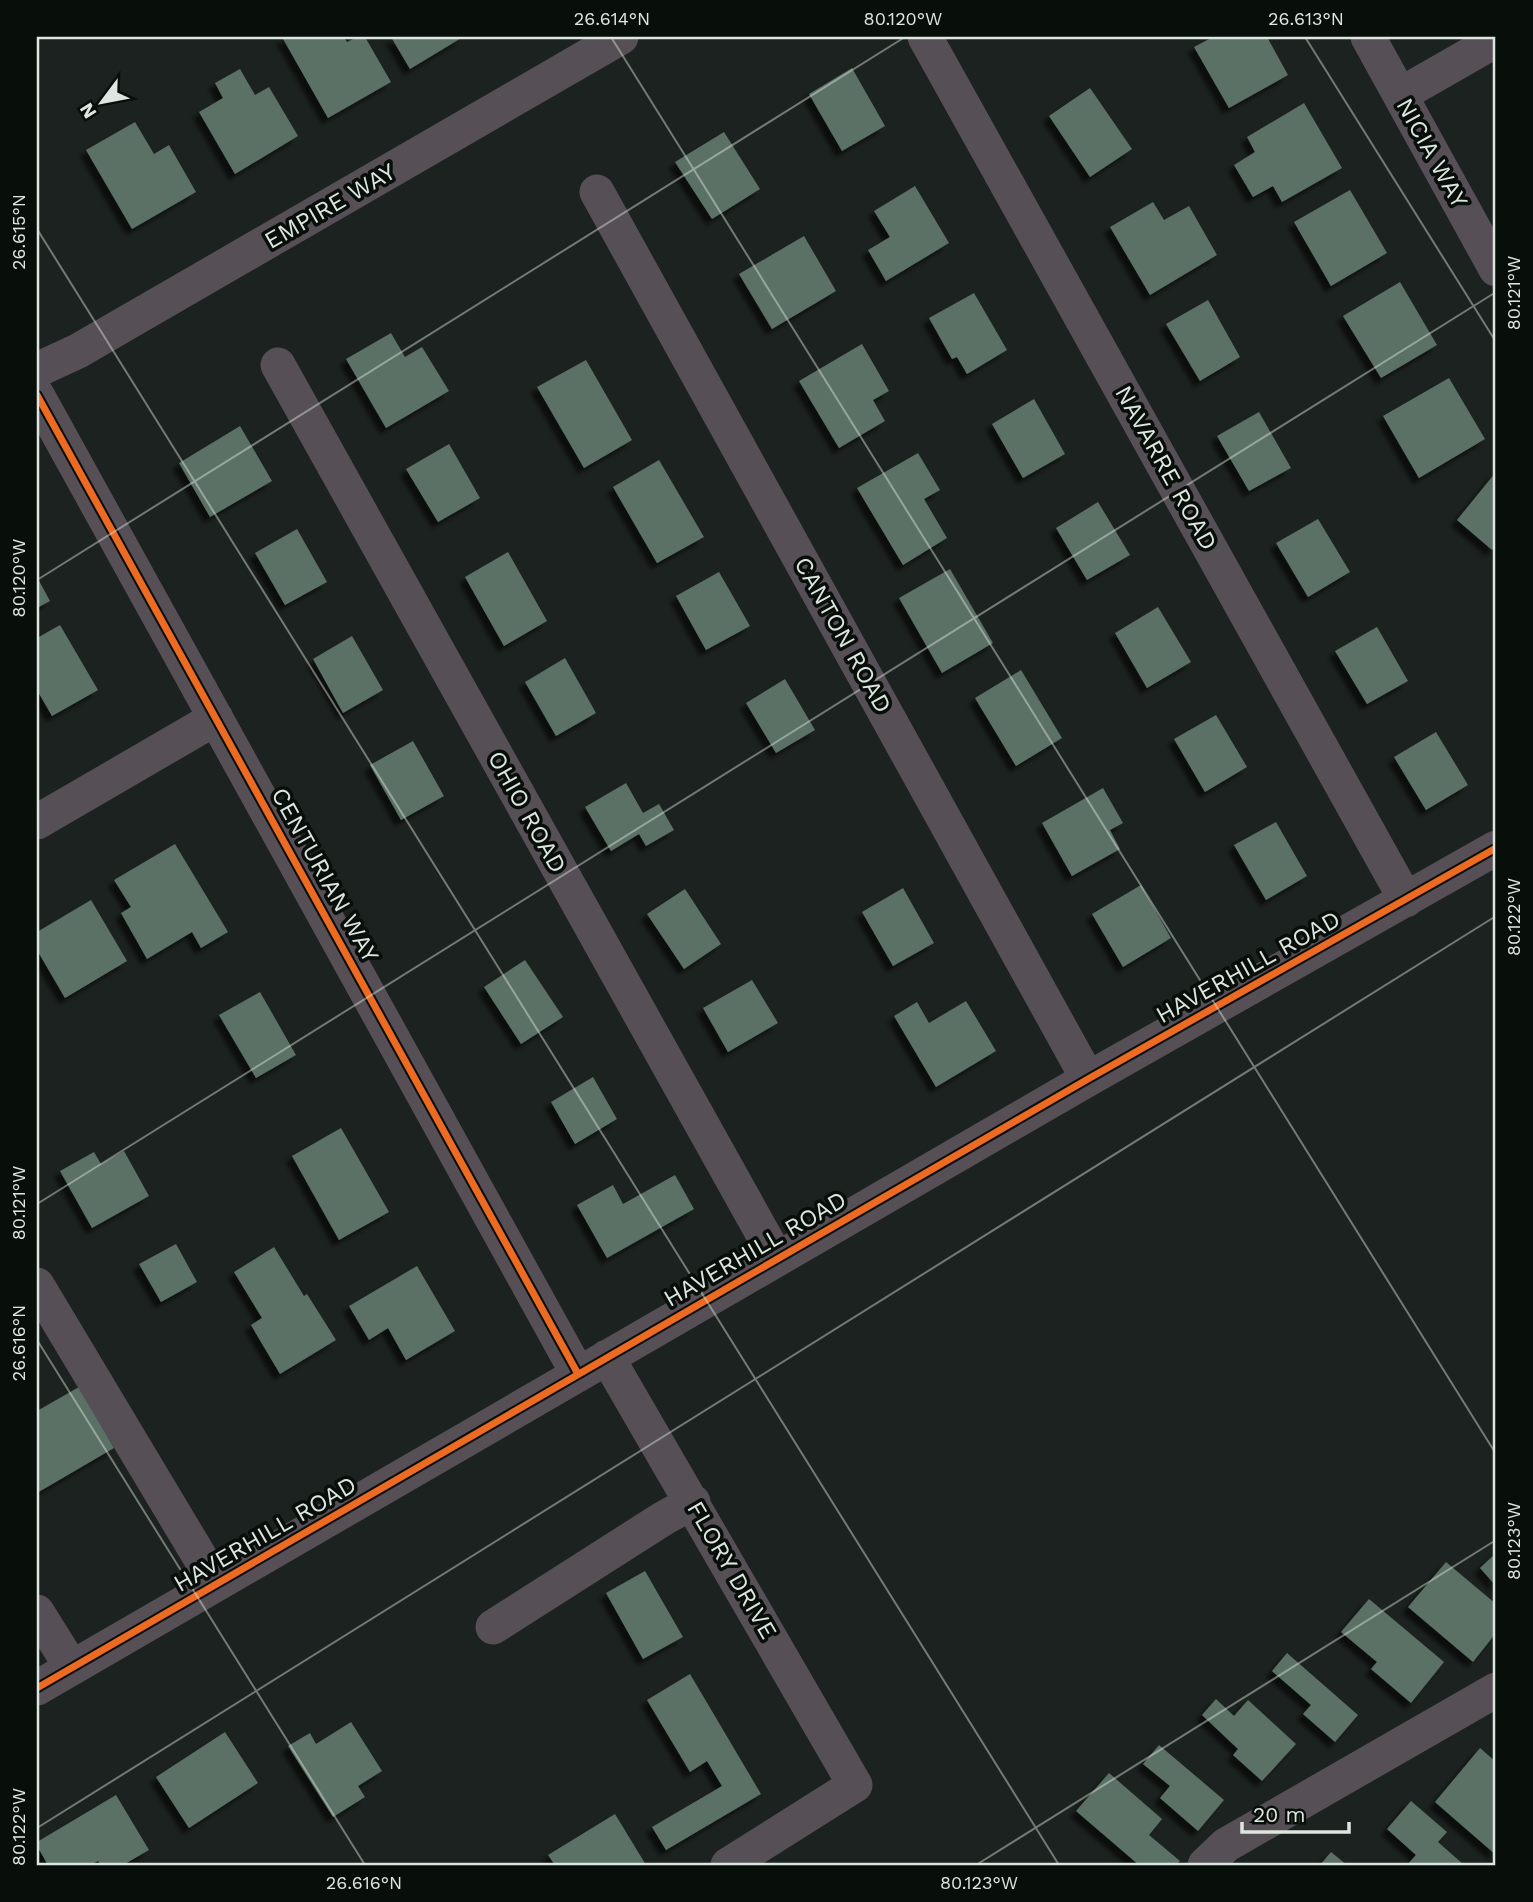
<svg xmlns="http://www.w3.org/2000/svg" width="1533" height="1902" font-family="'Work Sans',sans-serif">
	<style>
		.building { fill: #5b7165; filter: url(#shadow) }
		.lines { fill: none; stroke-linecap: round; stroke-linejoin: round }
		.minor { stroke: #564f56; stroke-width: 35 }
		.cycleway-casing { stroke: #080e0a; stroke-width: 11 }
		.cycleway { stroke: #ed6a23; stroke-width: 7 }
		.ticks { fill: none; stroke: #dde6e0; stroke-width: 2; stroke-opacity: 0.45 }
		.labels { text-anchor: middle; stroke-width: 7; stroke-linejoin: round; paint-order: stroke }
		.street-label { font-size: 24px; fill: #dde6e0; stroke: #080e0a }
		.neatline { fill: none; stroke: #dde6e0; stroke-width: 2.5 }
		.ticks-label { font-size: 18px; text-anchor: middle; fill: #dde6e0 }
	</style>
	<defs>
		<filter id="shadow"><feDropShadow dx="-6" dy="6" stdDeviation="2" flood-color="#0009"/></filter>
	</defs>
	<rect width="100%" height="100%" fill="#1c221f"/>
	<path class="building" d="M282,37h62l3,5 10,-5h8l26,45 -63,36z
		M391,37h72l-53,32z
		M1213,37h54l21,38 -59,33 -35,-61z
		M852,68l33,58 -43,25 -33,-57z
		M240,69l15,26 14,-8 29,49 -63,38 -36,-62 24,-14 -8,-15z
		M1090,88l42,61 -42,28 -41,-61z
		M1304,103l38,65 -60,34 -9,-16 -20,11 -19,-32 21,-13 -8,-15z
		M135,122l19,32 15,-9 27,47 -64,37 -46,-79z
		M724,132l36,57 -48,30 -37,-57z
		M915,186l34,57 -63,38 -18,-31 22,-13 -16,-26z
		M1350,190l37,63 -56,33 -37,-64z
		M1153,202l11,18 25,-14 28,49 -67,40 -40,-68z
		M804,236l32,55 -64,38 -33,-55z
		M1400,282l37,63 -56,33 -38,-62z
		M974,293l33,57 -40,24 -10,-17 -5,2 -23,-41z
		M1208,300l32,57 -40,24 -34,-57z
		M391,333l14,24 17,-10 27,44 -63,37 -40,-69z
		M862,344l27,47 -16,9 12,21 -46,27 -40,-67z
		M586,360l46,80 -48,28 -47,-81z
		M1449,378l36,61 -66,39 -36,-62z
		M1034,399l31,55 -42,24 -31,-54z
		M1259,412l32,56 -42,23 -32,-55z
		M240,426l32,55 -62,36 -31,-54z
		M449,444l31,54 -42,24 -32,-53z
		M918,453l22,37 -16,9 23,39 -44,27 -46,-77z
		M659,460l45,77 -47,26 -44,-76z
		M1496,472v73l-4,5 -35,-30z
		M1098,502l32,53 -43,25 -31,-52z
		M1318,519l32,53 -42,25 -32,-54z
		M297,529l30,53 -42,23 -30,-52z
		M508,552l39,69 -43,25 -39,-69z
		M950,569l43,74 -51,30 -43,-75z
		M719,572l31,54 -44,24 -30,-54z
		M37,577l13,24 -13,7z
		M1158,607l33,55 -44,26 -32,-55z
		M60,625l38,65 -46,26 -15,-26v-52z
		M1377,627l31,54 -41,23 -32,-53z
		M352,636l31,54 -40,23 -30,-54z
		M565,658l31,55 -40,23 -31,-54z
		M1021,670l41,68 -46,28 -41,-68z
		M785,679l30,51 -39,23 -30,-50z
		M1216,715l31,52 -42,25 -31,-53z
		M1436,732l32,53 -42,25 -32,-53z
		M413,741l31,55 -43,24 -31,-55z
		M626,783l17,30 16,-9 15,26 -28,16 -7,-12 -28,17 -26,-44z
		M1103,788l20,35 -13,7 10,19 -48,27 -30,-53z
		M1276,822l31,54 -41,24 -32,-55z
		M175,844l53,88 -27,16 -9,-16 -45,27 -26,-46 10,-6 -17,-27z
		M1141,885l30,53 -48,29 -31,-53z
		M903,888l31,55 -41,23 -31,-54z
		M685,889l36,55 -37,25 -37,-55z
		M91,900l36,61 -62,37 -28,-48v-18z
		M525,960l38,57 -42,27 -37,-57z
		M752,980l26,43 -50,29 -25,-44z
		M260,992l36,63 -40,23 -37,-63z
		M966,1001l30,50 -60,36 -42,-71 23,-14 12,21z
		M593,1077l24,42 -42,25 -24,-42z
		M341,1128l48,84 -50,28 -47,-84z
		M124,1151l25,45 -57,32 -32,-57 34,-19 7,12z
		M675,1175l19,34 -87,49 -30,-53 36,-20 10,19z
		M176,1244l21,38 -36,20 -22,-38z
		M274,1247l30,49 3,-2 29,46 -56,34 -29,-49 11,-7 -28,-46z
		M417,1266l38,65 -49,29 -18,-32 -19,12 -20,-34z
		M79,1387l35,61 -77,45v-82z
		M1496,1553v33l-16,-18z
		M1446,1562l50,42v29l-23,29 -65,-55z
		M645,1571l38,66 -40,22 -37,-66z
		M1369,1599l75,63 -33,41 -40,-34 6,-7 -36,-30z
		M1287,1653l71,62 -23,27 -32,-28 8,-9 -39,-34z
		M690,1674l71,120 -95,56 -14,-23 70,-41 -15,-25 -17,11 -43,-72z
		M1216,1699l18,17 14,-16 48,44 -34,37 -29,-26 5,-6 -36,-34z
		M351,1722l31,49 -24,15 7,11 -32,20 -45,-71 22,-13 6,11z
		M225,1732l33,51 -69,45 -33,-51z
		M1159,1745l65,55 -26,31 -38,-33 10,-12 -27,-22z
		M1480,1748l16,14v93l-61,-53z
		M1109,1773l53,46 -13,16 31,26 -4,4h-37l-63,-54z
		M116,1795l33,55 -26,15h-22l-3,-4 -8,4h-42l-11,-19v-4z
		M1411,1801l36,31 -9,10 26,23h-57l9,-10 -29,-26z
		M615,1814l31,51h-91l-7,-10z
		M1331,1852l16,13h-27z"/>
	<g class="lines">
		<path class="minor" d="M925,37l481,863
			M1368,37l128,232
			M1400,95l96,-55
			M597,192l491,887
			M278,365l499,894
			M37,370l41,-19 543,-314
			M37,395l541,979
			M37,822l179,-104
			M37,1285l179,299
			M607,1357l248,428 -127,80
			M37,1612l35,56
			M493,1627l171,-109 29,-16
			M37,1688l1051,-609 408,-231
			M1205,1865l21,-20 270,-155"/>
		<g class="cycleway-casing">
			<path id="cycleway" d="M37,395l541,979
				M37,1688l1051,-609 408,-231"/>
		</g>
		<use href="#cycleway" class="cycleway"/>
	</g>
	<path class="ticks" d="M611,37l885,1417M1305,37l191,305M37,229l1022,1636M37,580l868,-543M37,1204l1459,-912M37,1340l328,525M37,1828l1459,-912M976,1865l520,-325"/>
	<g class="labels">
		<g class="street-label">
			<text transform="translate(1432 153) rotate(61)" y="8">NICIA WAY</text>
			<text transform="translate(330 206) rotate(-30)" y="8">EMPIRE WAY</text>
			<text transform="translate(1166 468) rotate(61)" y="8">NAVARRE ROAD</text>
			<text transform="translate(843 635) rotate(61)" y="8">CANTON ROAD</text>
			<text transform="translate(527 812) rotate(61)" y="8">OHIO ROAD</text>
			<text transform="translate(325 875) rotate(61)" y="8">CENTURIAN WAY</text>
			<text transform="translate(1248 967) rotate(-29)" y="8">HAVERHILL ROAD</text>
			<text transform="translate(755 1249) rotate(-30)" y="8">HAVERHILL ROAD</text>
			<text transform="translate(265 1534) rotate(-30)" y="8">HAVERHILL ROAD</text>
			<text transform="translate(732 1570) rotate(60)" y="8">FLORY DRIVE</text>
		</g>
	</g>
	<rect width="1533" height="1902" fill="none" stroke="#080e0a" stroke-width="77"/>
	<g transform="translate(102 102) rotate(238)" stroke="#080e0a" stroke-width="5" paint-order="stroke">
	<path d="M0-5L12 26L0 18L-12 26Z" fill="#dde6e0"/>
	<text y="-10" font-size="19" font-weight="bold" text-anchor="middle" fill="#dde6e0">N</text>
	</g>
	<path d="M1242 1822v10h107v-10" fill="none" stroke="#dde6e0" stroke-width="3.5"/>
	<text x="1253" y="1822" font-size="21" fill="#dde6e0" stroke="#080e0a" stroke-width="5" paint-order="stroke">20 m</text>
	<rect x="38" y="38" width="1456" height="1826" class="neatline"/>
	<g class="ticks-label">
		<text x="612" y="25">26.614°N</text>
		<text x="903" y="25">80.120°W</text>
		<text x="1306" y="25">26.613°N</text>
		<text transform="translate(19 232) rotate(-90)" y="6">26.615°N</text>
		<text transform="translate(1514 293) rotate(-90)" y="6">80.121°W</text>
		<text transform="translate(19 578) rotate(-90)" y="6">80.120°W</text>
		<text transform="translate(1514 917) rotate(-90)" y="6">80.122°W</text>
		<text transform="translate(19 1203) rotate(-90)" y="6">80.121°W</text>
		<text transform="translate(19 1343) rotate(-90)" y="6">26.616°N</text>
		<text transform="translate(1514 1541) rotate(-90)" y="6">80.123°W</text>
		<text transform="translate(19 1827) rotate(-90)" y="6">80.122°W</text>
		<text x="364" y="1889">26.616°N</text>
		<text x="979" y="1889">80.123°W</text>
	</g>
</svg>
